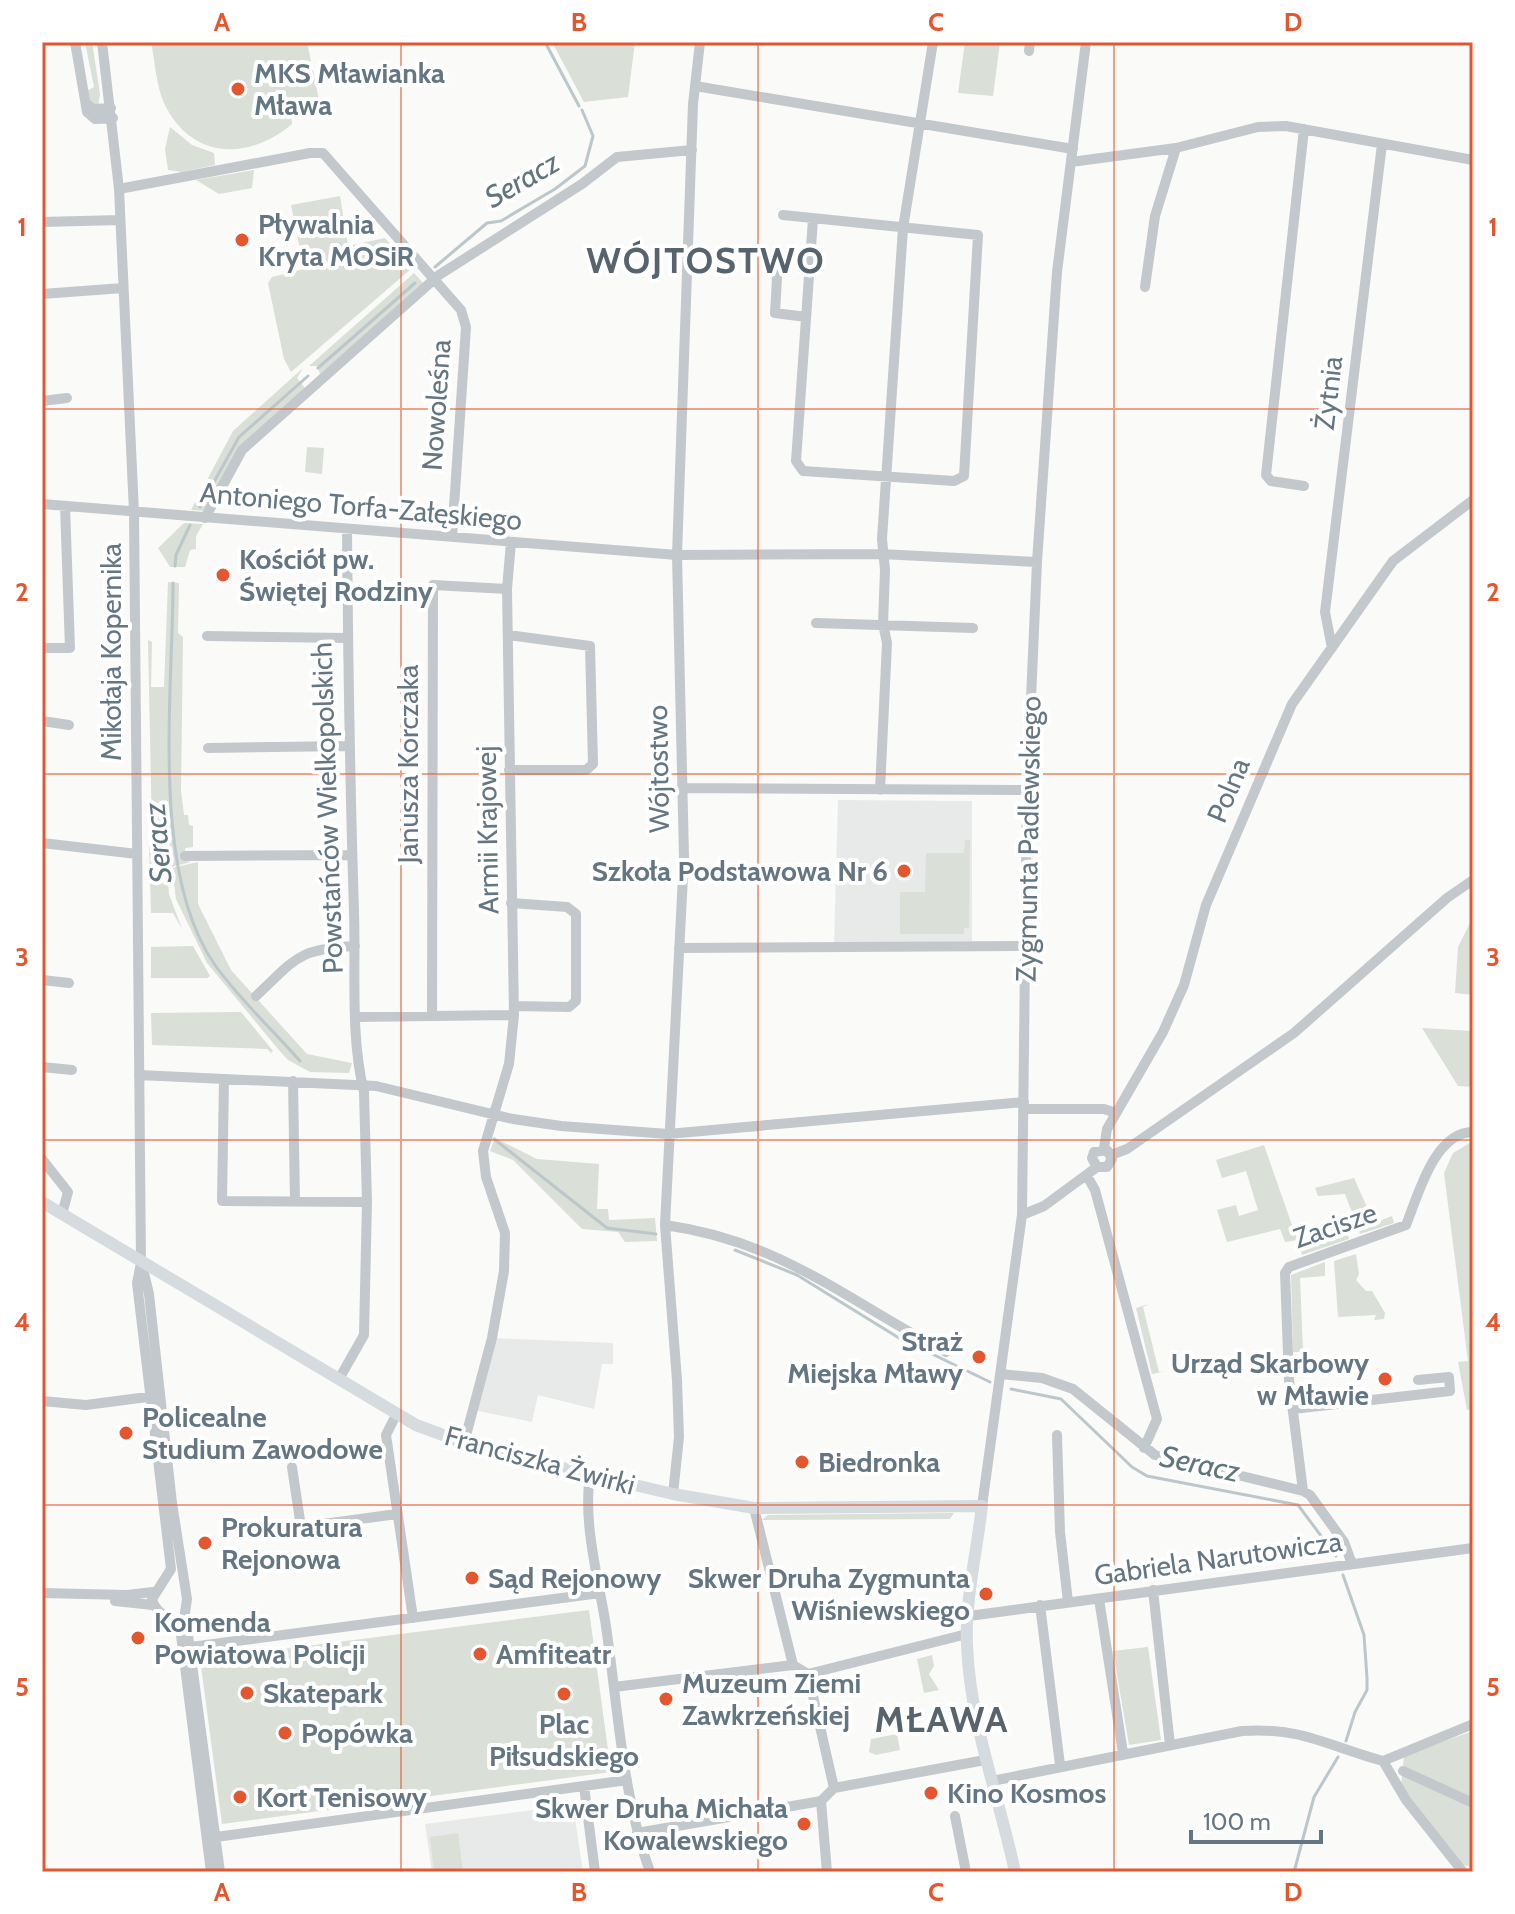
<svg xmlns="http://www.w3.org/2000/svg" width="1515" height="1914" font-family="Cabin,sans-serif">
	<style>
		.built { fill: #e8e9e9 }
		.green { fill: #dadfd7 }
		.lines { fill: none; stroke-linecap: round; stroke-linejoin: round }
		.stream { stroke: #bbc7cb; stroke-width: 3 }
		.minor { stroke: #c3c8cc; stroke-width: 10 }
		.major { stroke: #d6dbdf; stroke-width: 12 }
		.grid { fill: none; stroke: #e4572e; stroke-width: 2; stroke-opacity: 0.55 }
		.poi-dot { fill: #e4572e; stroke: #fff; stroke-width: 3 }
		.labels { text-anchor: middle; stroke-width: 8; stroke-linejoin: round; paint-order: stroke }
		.poi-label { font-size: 28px; font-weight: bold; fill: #657683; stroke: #fff; text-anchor: start }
		.street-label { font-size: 28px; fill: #657683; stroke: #fff }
		.water-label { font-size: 30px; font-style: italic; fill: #60757c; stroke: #fff }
		.district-label { font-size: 36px; font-weight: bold; letter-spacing: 2px; fill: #57646e; stroke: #fff }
		.neatline { fill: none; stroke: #e4572e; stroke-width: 3 }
		.grid-label { font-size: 26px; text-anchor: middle; font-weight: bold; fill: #e4572e }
	</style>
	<rect width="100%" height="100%" fill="#fafaf8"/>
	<path class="built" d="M838,800l134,1v140l-138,2z
		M492,1338l121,5v21h-11l-8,45 -56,-14 -6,27 -59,-12z
		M573,1805l10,67h-151l-7,-48z"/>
	<path class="green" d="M85,42h7l8,52 -2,12 -7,-3 -4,-12 7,-4z
		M151,42h156l12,58 -19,4 -9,9 1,11c-44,37 -101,36 -128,-21 -8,-18 -9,-42 -13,-61z
		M552,42h83l-7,55 -44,5z
		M965,42h35l-7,54 -35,-3z
		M170,127l22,18 22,8 1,12 -33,7 -14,-2 -3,-21z
		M254,170l-2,18 -33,6 -23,-14z
		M340,196l8,50 37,-8 26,31 -120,103 -7,-13 -16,-76 4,-6 32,-8 -13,-64z
		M414,273l11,12 -105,89 -3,-8h-8z
		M303,368l-6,10 8,10 -57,53 -43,70 -14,-1 42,-79z
		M307,447l17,1 -2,26 -17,-2z
		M184,523l19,1 -7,12v13l-6,1 -5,17h-15l-12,-19z
		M168,582l11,1 -1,50 5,4 -2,153 3,25h4l1,10 4,1v21l-8,1 1,13 5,1 -20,5 -3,-35h-16l-4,-192 4,2 -1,45h13z
		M965,840h5l-1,88h-5v6h-64v-42h25l1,-39h38z
		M149,843l10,1 6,6 4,44 13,35 -9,-16h-22z
		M198,862v42l33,66 76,84 45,9 -3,10 -39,-1 -22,-12 -10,-11 -71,-86 -31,-64 -4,-31z
		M1473,917v78l-18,-2 3,-46z
		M193,946l17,30 -3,2h-56v-31z
		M241,1012l32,39 -2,2 -4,-4 -115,-4 -1,-32z
		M1422,1028l51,3v56l-15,-1z
		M495,1138l42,21 62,5 -2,45h11l1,11 46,-2 2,23 -32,1 -7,-10 -36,-3 -69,-69 -23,-9z
		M1473,1141v268l-6,1 -9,-48 10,-1 -24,-188 9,-20z
		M1264,1145l30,86 11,-3 5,14 36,-12 3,9 -47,16 -4,-15 -13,2 -5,-13 -53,13 -10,-32 19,-5 3,11 19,-6 -12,-39 -24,7 -6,-18z
		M1354,1178l20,45 18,-7 2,7 -34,11 -15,-40 -27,2 -3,-8z
		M1356,1254l3,20 -3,6 10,11h6l13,22 -1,6 -10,1 2,-5 -38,2 -4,-56z
		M1325,1262v14l-25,2 3,74h-10l-2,-77z
		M1149,1304l-6,3 16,65 7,-1 -14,3 -16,-66z
		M954,1513l-4,6 -188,1 6,-5z
		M589,1610l22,162 -389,52 -21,-158 5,-1v-6z
		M1148,1647l13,93 -32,5 -16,-94z
		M932,1655l2,11 -5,8 10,16 -15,3 -7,-34z
		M1473,1731v136l-17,-3 -55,-78 3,-31z
		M897,1734l3,16 -24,5 -7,-3 2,-13z
		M458,1833l5,39h-29l-4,-35z"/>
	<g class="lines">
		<path class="stream" d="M545,42l34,64
			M435,267l52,-44 14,-2 54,-32 30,-23 8,-30 -11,-26
			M318,368l97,-85
			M200,507l39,-70 69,-61
			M175,566l1,-11 14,-30
			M173,583c0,110 -23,290 42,382 24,34 57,64 85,96
			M494,1139l113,89 49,6
			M735,1250l62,25 102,63 91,44
			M1011,1389l50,10 71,68 15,9 151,29 38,51
			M1343,1575l21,60 3,43v12l-12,22 -9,29
			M1294,1872l20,-75 24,-40"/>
		<path class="minor" d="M75,42l12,70 8,7 18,-1
			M102,42l17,147 15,323 7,751 -4,20 34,286 -19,30c4,18 23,17 29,36l30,237
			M1029,51l1,-9
			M695,86l378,63
			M86,103l7,6 18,-1
			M1071,162l105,-14 82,-21 28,-1 187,34
			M119,189l191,-36h13l138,157 5,17 -14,210
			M783,215l195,20 -14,241 -10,5 -151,-10 -7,-10 17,-242
			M42,222l78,-2
			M778,261l-3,52 31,4
			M1145,287l10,-71 21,-68
			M42,294l81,-6
			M42,401l25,-3
			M1304,486l-33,-5 -5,-6 38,-346
			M42,504l635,51 204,-1 156,8
			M205,518l37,-68 197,-175 143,-91 35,-27 75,-7
			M816,623l157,5
			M508,635l82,11 3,118 -7,6h-77
			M207,636l139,2
			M42,648h28l-5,-142
			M1332,648l-7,-36 57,-468
			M42,721l27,4
			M208,748l141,-2
			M683,788l344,2
			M880,790l7,-147 -4,-19 2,-54 -3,-31 21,-311 30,-186
			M42,843l95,11
			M185,856l167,-1
			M511,903l56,4 9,7v87l-7,6 -55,-1
			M679,948l348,-2
			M42,980l27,3
			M256,996c41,-38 41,-47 99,-50
			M432,1016l1,-431 74,4
			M357,1017l157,-2
			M42,1067l30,3
			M139,1075l237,11 137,33 48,7 107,8 356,-32
			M224,1079l-2,122 145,1
			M293,1081l2,121
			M1024,1109h80l12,4
			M1104,1148l3,-19 56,-97 21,-47 22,-80 86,-201 101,-143 80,-61
			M1111,1155l16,-6 167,-116 153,-135 26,-18
			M42,1159l26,33 -6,22
			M1087,1176l8,14 62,229 -13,29
			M1022,1215l22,-9 53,-39h10l5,-8 -5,-9 -13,2 -2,6 5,9
			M665,1225c116,16 181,75 281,127
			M142,1265l7,29 23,209 15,96 -2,14 35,259
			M1001,1374l41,4 31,11 82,66 148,36 7,4 34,47 8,22
			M339,1379l25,-44 3,-133 -3,-110c-14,-56 -8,-122 -10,-180 -4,-128 -6,-255 -7,-383
			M42,1401l44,4 69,-9
			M1293,1409l157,-18 -1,-14 -31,3
			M397,1413l-11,22 27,183
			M1057,1435l3,97 8,70
			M464,1443l28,-105 12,-67 1,-38 -19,-56 -3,-26 26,-87 5,-49 -7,-426 4,-47
			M292,1467l9,60 96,-13
			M590,1474c-7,48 7,99 15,146 13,84 16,171 45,252
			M1303,1491l-14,-111 -4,-107 4,-6 117,-42c12,-29 28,-93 67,-93
			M673,1494l6,-57 -2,-57 -12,-155 19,-368 -7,-302 16,-451 7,-62
			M982,1506l40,-291 5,-425 10,-228 20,-290 29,-230
			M754,1508l39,157
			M1153,1590l17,155
			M42,1593l85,2 26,-3
			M1099,1599l24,154
			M115,1601l38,4
			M1040,1605l20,160
			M969,1616l504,-68
			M191,1647l409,-54
			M808,1674l159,-40
			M808,1674l26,114
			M614,1687l179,-22 15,9
			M1383,1761l23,39 57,72
			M1383,1761l90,-37
			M1403,1771l70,32
			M992,1781l250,-50c61,-4 85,15 141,30
			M584,1786l11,86
			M834,1788l151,-28
			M821,1801l6,71
			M955,1816l11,56
			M637,1833l184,-32 13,-13
			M216,1837l411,-57"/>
		<path class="major" d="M42,1202l374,223 62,23 195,46 81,14 228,-2c-5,45 -17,94 -15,139 3,79 32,151 48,227"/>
	</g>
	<path class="grid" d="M401,42v1830M758,42v1830M1114,42v1830M42,409h1431M42,774h1431M42,1140h1431M42,1505h1431"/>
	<g class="poi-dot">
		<circle cx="238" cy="89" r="8"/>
		<circle cx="242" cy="240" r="8"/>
		<circle cx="223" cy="575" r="8"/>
		<circle cx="904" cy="871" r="8"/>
		<circle cx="979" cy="1357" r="8"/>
		<circle cx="1385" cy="1379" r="8"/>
		<circle cx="126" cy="1433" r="8"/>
		<circle cx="802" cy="1462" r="8"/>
		<circle cx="205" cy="1543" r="8"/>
		<circle cx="472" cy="1578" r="8"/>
		<circle cx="986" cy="1594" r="8"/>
		<circle cx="138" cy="1638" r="8"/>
		<circle cx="480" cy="1654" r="8"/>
		<circle cx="247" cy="1693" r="8"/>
		<circle cx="564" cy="1694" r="8"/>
		<circle cx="666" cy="1699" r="8"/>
		<circle cx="285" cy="1733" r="8"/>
		<circle cx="931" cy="1793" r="8"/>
		<circle cx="240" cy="1797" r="8"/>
		<circle cx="804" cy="1824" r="8"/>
	</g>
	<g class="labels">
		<g class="poi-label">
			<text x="254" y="83">MKS Mławianka<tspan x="254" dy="32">Mława</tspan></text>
			<text x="258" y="234">Pływalnia<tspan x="258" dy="32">Kryta MOSiR</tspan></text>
			<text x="239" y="569">Kościół pw.<tspan x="239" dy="32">Świętej Rodziny</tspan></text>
			<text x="888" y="881" text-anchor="end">Szkoła Podstawowa Nr 6</text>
			<text x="963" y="1351" text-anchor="end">Straż<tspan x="963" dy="32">Miejska Mławy</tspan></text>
			<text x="1369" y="1373" text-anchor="end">Urząd Skarbowy<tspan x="1369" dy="32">w Mławie</tspan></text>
			<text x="142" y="1427">Policealne<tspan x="142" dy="32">Studium Zawodowe</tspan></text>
			<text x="818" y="1472">Biedronka</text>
			<text x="221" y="1537">Prokuratura<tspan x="221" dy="32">Rejonowa</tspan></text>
			<text x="488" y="1588">Sąd Rejonowy</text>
			<text x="970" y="1588" text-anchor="end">Skwer Druha Zygmunta<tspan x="970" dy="32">Wiśniewskiego</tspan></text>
			<text x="154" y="1632">Komenda<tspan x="154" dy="32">Powiatowa Policji</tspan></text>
			<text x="496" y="1664">Amfiteatr</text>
			<text x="682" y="1693">Muzeum Ziemi<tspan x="682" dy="32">Zawkrzeńskiej</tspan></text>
			<text x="263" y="1703">Skatepark</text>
			<text x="564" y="1734" text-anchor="middle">Plac<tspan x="564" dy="32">Piłsudskiego</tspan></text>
			<text x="301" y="1743">Popówka</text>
			<text x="947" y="1803">Kino Kosmos</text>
			<text x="256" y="1807">Kort Tenisowy</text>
			<text x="788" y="1818" text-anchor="end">Skwer Druha Michała<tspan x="788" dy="32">Kowalewskiego</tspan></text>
		</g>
		<g class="street-label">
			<text transform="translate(1328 393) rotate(-83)" y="10">Żytnia</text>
			<text transform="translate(436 405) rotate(-86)" y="10">Nowoleśna</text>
			<text transform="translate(361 506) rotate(5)" y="10">Antoniego Torfa-Załęskiego</text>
			<text transform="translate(111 652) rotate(-90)" y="10">Mikołaja Kopernika</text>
			<text transform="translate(408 764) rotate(-90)" y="10">Janusza Korczaka</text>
			<text transform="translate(658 769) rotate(-91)" y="10">Wójtostwo</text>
			<text transform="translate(1228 790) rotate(-67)" y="10">Polna</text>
			<text transform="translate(327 808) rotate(-92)" y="10">Powstańców Wielkopolskich</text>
			<text transform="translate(487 830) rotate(-91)" y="10">Armii Krajowej</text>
			<text transform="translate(1028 839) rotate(-89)" y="10">Zygmunta Padlewskiego</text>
			<text transform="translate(1335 1225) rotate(-19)" y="10">Zacisze</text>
			<text transform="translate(540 1460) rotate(15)" y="10">Franciszka Żwirki</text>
			<text transform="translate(1218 1558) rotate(-8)" y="10">Gabriela Narutowicza</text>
		</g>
		<g class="water-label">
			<text transform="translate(522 180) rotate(-30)" y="10">Seracz</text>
			<text transform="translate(158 843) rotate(-95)" y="10">Seracz</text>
			<text transform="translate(1200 1464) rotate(12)" y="10">Seracz</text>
		</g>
		<g class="district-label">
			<text x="706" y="273">WÓJTOSTWO</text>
			<text x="942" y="1732">MŁAWA</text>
		</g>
	</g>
	<rect width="1515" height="1914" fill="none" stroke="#ffffff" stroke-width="88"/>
	<path d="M1191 1830v12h130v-12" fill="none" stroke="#657683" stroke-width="4"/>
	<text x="1203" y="1830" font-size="24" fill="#657683" stroke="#ffffff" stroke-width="6" paint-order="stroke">100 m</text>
	<rect x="44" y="44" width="1427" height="1826" class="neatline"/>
	<g class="grid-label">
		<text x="222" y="31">A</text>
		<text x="579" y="31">B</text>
		<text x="936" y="31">C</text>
		<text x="1293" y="31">D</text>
		<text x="22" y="236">1</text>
		<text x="1493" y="236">1</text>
		<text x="22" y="601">2</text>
		<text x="1493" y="601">2</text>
		<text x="22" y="966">3</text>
		<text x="1493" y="966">3</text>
		<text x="22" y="1331">4</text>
		<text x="1493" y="1331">4</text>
		<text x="22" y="1696">5</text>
		<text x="1493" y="1696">5</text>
		<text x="222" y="1901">A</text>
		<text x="579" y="1901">B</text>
		<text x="936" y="1901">C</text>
		<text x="1293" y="1901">D</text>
	</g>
</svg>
